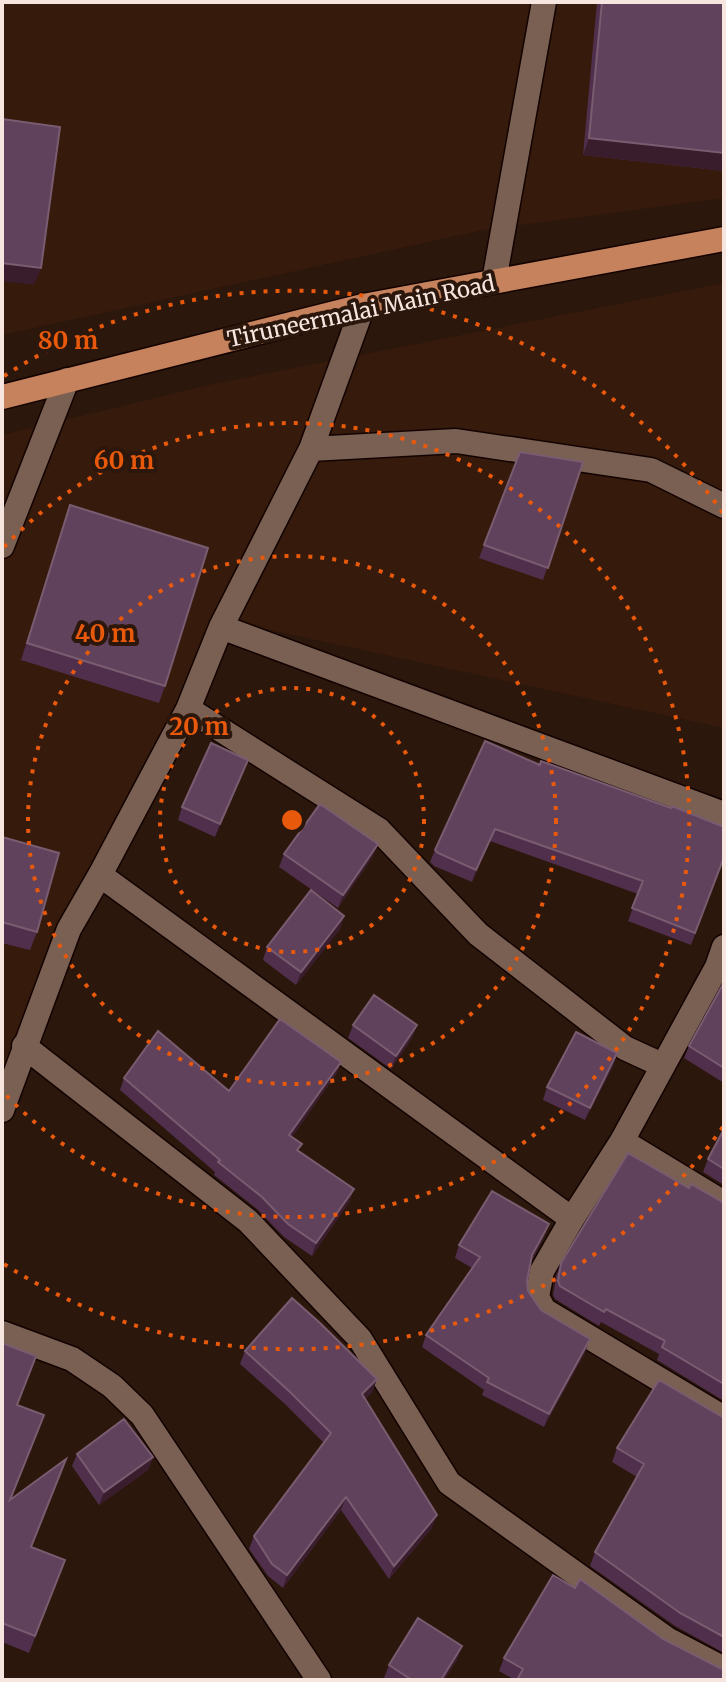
<svg xmlns="http://www.w3.org/2000/svg" width="726" height="1682" font-family="Merriweather,serif">
	<style>
		.built { fill: #361a0c }
		.lines { fill: none; stroke-linecap: round; stroke-linejoin: round }
		.minor-casing { stroke: #130300; stroke-width: 27 }
		.major-casing { stroke: #130300; stroke-width: 27 }
		.minor { stroke: #7a6053; stroke-width: 24 }
		.major { stroke: #c6825c; stroke-width: 24 }
		.wall { fill: #502f4c }
		.shaded-wall { fill: #3a1d2c }
		.building { fill: #61425c; stroke: #795c70; stroke-width: 2 }
		.ring { fill: none; stroke: #e8590c; stroke-width: 4; stroke-dasharray: 4 8 }
		.labels { text-anchor: middle; stroke-width: 8; stroke-linejoin: round; paint-order: stroke }
		.street-label { font-size: 22px; fill: #f6e6df; stroke: #2c170c }
		.centre { fill: #e8590c; stroke: #2c170c; stroke-width: 4 }
		.ring-label { font-size: 24px; text-anchor: middle; font-weight: bold; fill: #e8590c; stroke: #2c170c; stroke-width: 8; stroke-linejoin: round; paint-order: stroke }
	</style>
	<rect width="100%" height="100%" fill="#2c170c"/>
	<path class="built" d="M2,2h722v196l-241,32 -481,105z
		M724,283v445l-509,-110 -213,465v-648l207,-50z"/>
	<g class="lines">
		<g class="minor-casing">
			<path id="minor" d="M494,281l50,-279
				M311,449l145,-8 195,29 73,36
				M2,546l65,-166
				M221,627l503,187
				M188,709l191,121 99,104 147,114 37,17
				M100,875l472,344
				M724,947l-7,20 -95,174 -50,78 -30,52 -5,26 7,13 180,108
				M24,1046l224,175 112,118 89,144 218,156 57,30
				M2,1110l67,-181 31,-54 88,-166 33,-82 90,-178 52,-143
				M622,1141l102,62
				M2,1333l70,26 40,27 30,29 177,265"/>
		</g>
		<g class="major-casing">
			<path id="major" d="M2,397l361,-91 361,-67"/>
		</g>
		<use href="#minor" class="minor"/>
		<use href="#major" class="major"/>
	</g>
	<path class="wall" d="M597,2h127v169l-141,-16z
		M520,452l63,10 -40,118 -64,-22z
		M70,505l95,181 -6,17 -138,-43z
		M485,741l239,117 -33,87 -63,-24 10,-27 -148,-53 -18,41 -38,-16 -4,-4 5,-12z
		M248,760l-33,77 -37,-17 4,-13z
		M2,837l35,95 -7,18 -28,-7z
		M284,854l89,2 -35,52 -59,-41z
		M344,916l-4,13 -44,56 -33,-25 4,-13z
		M724,985v98l-40,-25 5,-12z
		M353,1025h64l-5,13 -21,31 -43,-31z
		M617,1053l-4,13 -28,54 -42,-20 4,-13z
		M341,1062l-5,12 -44,63 7,15 55,37 -5,13 -37,54 -28,-19 -27,-28 -43,-34 1,-3 -95,-82 4,-12 105,13z
		M724,1129v56l-21,-13 5,-13z
		M689,1188l35,15v198l-67,-41 2,-6 -58,-32 -2,4 -44,-27 -2,-4 3,-19 5,-13z
		M549,1224l-5,13 -13,25 -4,19 1,10 13,19 49,29 -5,13 -41,75 -62,-32 2,-5 -62,-43 4,-12 46,-67 -17,-10 4,-13z
		M2,1343l15,62 -6,94 20,49 34,12 -36,93 -27,-11z
		M245,1351l132,28 -5,13 -7,7 67,129 -43,51 -48,-69 -58,78 -15,-12 -19,-27 5,-13 70,-93 -39,-39 -45,-40z
		M724,1418v235l-49,-27 -85,-60 5,-14 42,-75 -25,-15 5,-14z
		M77,1454l76,3 -5,13 -49,35 -27,-39z
		M663,1639l61,41h-209l-16,-9 5,-13z
		M458,1658l-14,22h-57l-3,-2 5,-13z"/>
	<path class="shaded-wall" d="M589,138l135,15v18l-141,-16z
		M2,263l39,5 -7,17 -32,-4z
		M248,760l-5,13 -28,64 5,-13z
		M495,829l-5,12 -18,41 4,-12z
		M378,844l-5,12 -35,52 5,-13z
		M344,916l-4,13 -44,56 5,-13z
		M417,1025l-5,13 -21,31 5,-13z
		M617,1053l-4,13 -28,54 5,-12z
		M341,1062l-5,12 -51,73 4,-12z
		M354,1189l-5,13 -37,54 4,-13z
		M549,1224l-5,13 -17,31 5,-13z
		M590,1339l-5,13 -41,75 5,-13z
		M377,1379l-5,13 -15,15 5,-13z
		M153,1457l-5,13 -49,35 5,-13z
		M346,1497l-5,13 -58,78 4,-13z
		M437,1515l-5,13 -43,51 5,-13z
		M462,1646l-4,12 -14,22h-3z"/>
	<path class="building" d="M602,2h122v151l-135,-15z
		M2,119l58,8 -19,141 -39,-5z
		M520,452l63,10 -35,106 -64,-23z
		M70,505l138,43 -43,138 -138,-43z
		M485,741l55,24 1,-4 130,47 1,-2 52,21v30l-29,76 -63,-25 11,-27 -148,-52 -19,41 -38,-17 -3,-3z
		M211,743l37,17 -28,64 -38,-17z
		M320,804l58,40 -35,51 -59,-41z
		M2,837l57,16 -22,79 -35,-10z
		M311,890l33,26 -43,56 -34,-25z
		M723,984l1,1v83l-35,-22z
		M374,995l43,30 -21,31 -43,-31z
		M280,1019l61,43 -52,73 13,9 -5,6 57,39 -38,54 -28,-19 -26,-27 -44,-35 2,-2 -96,-82 34,-47 71,60z
		M576,1032l41,21 -27,55 -43,-21z
		M724,1129v40l-16,-10z
		M628,1153l61,35 2,-4 33,19v181l-62,-37 3,-6 -59,-32 -2,3 -44,-26 -2,-5 3,-18z
		M492,1191l57,33 -17,31 -5,26 1,10 13,19 49,29 -41,75 -62,-32 2,-4 -63,-43 54,-78 -21,-12z
		M292,1298l28,25 57,56 -15,15 75,121 -43,51 -48,-69 -59,78 -15,-11 -18,-28 77,-103 -42,-42 -44,-40z
		M2,1343l34,13 -19,49 27,10 -34,85 56,-41 -35,88 34,13 -30,76 -33,-13z
		M659,1380l65,38v219l-44,-24 -85,-61 49,-88 -27,-16z
		M124,1419l29,38 -49,35 -27,-38z
		M553,1575l22,13 5,-9 83,60 61,31v10h-207l6,-11 -19,-11z
		M418,1618l44,28 -21,34h-29l-23,-15z"/>
	<g class="ring">
		<circle cx="292" cy="820" r="132"/>
		<circle cx="292" cy="820" r="264"/>
		<path d="M4 547A397 397 0 1 1 4 1093"/>
		<path d="M723 1127A529 529 0 0 1 4 1264M4 376A529 529 0 0 1 723 513"/>
	</g>
	<g class="labels">
		<g class="street-label">
			<text transform="translate(361 311) rotate(-12)" y="8">Tiruneermalai Main Road</text>
		</g>
	</g>
	<circle cx="292" cy="820" r="12" class="centre"/>
	<g class="ring-label">
		<text x="68" y="349">80 m</text>
		<text x="124" y="469">60 m</text>
		<text x="105" y="642">40 m</text>
		<text x="199" y="735">20 m</text>
	</g>
	<rect width="726" height="1682" fill="none" stroke="#f6e6df" stroke-width="8"/>
</svg>
